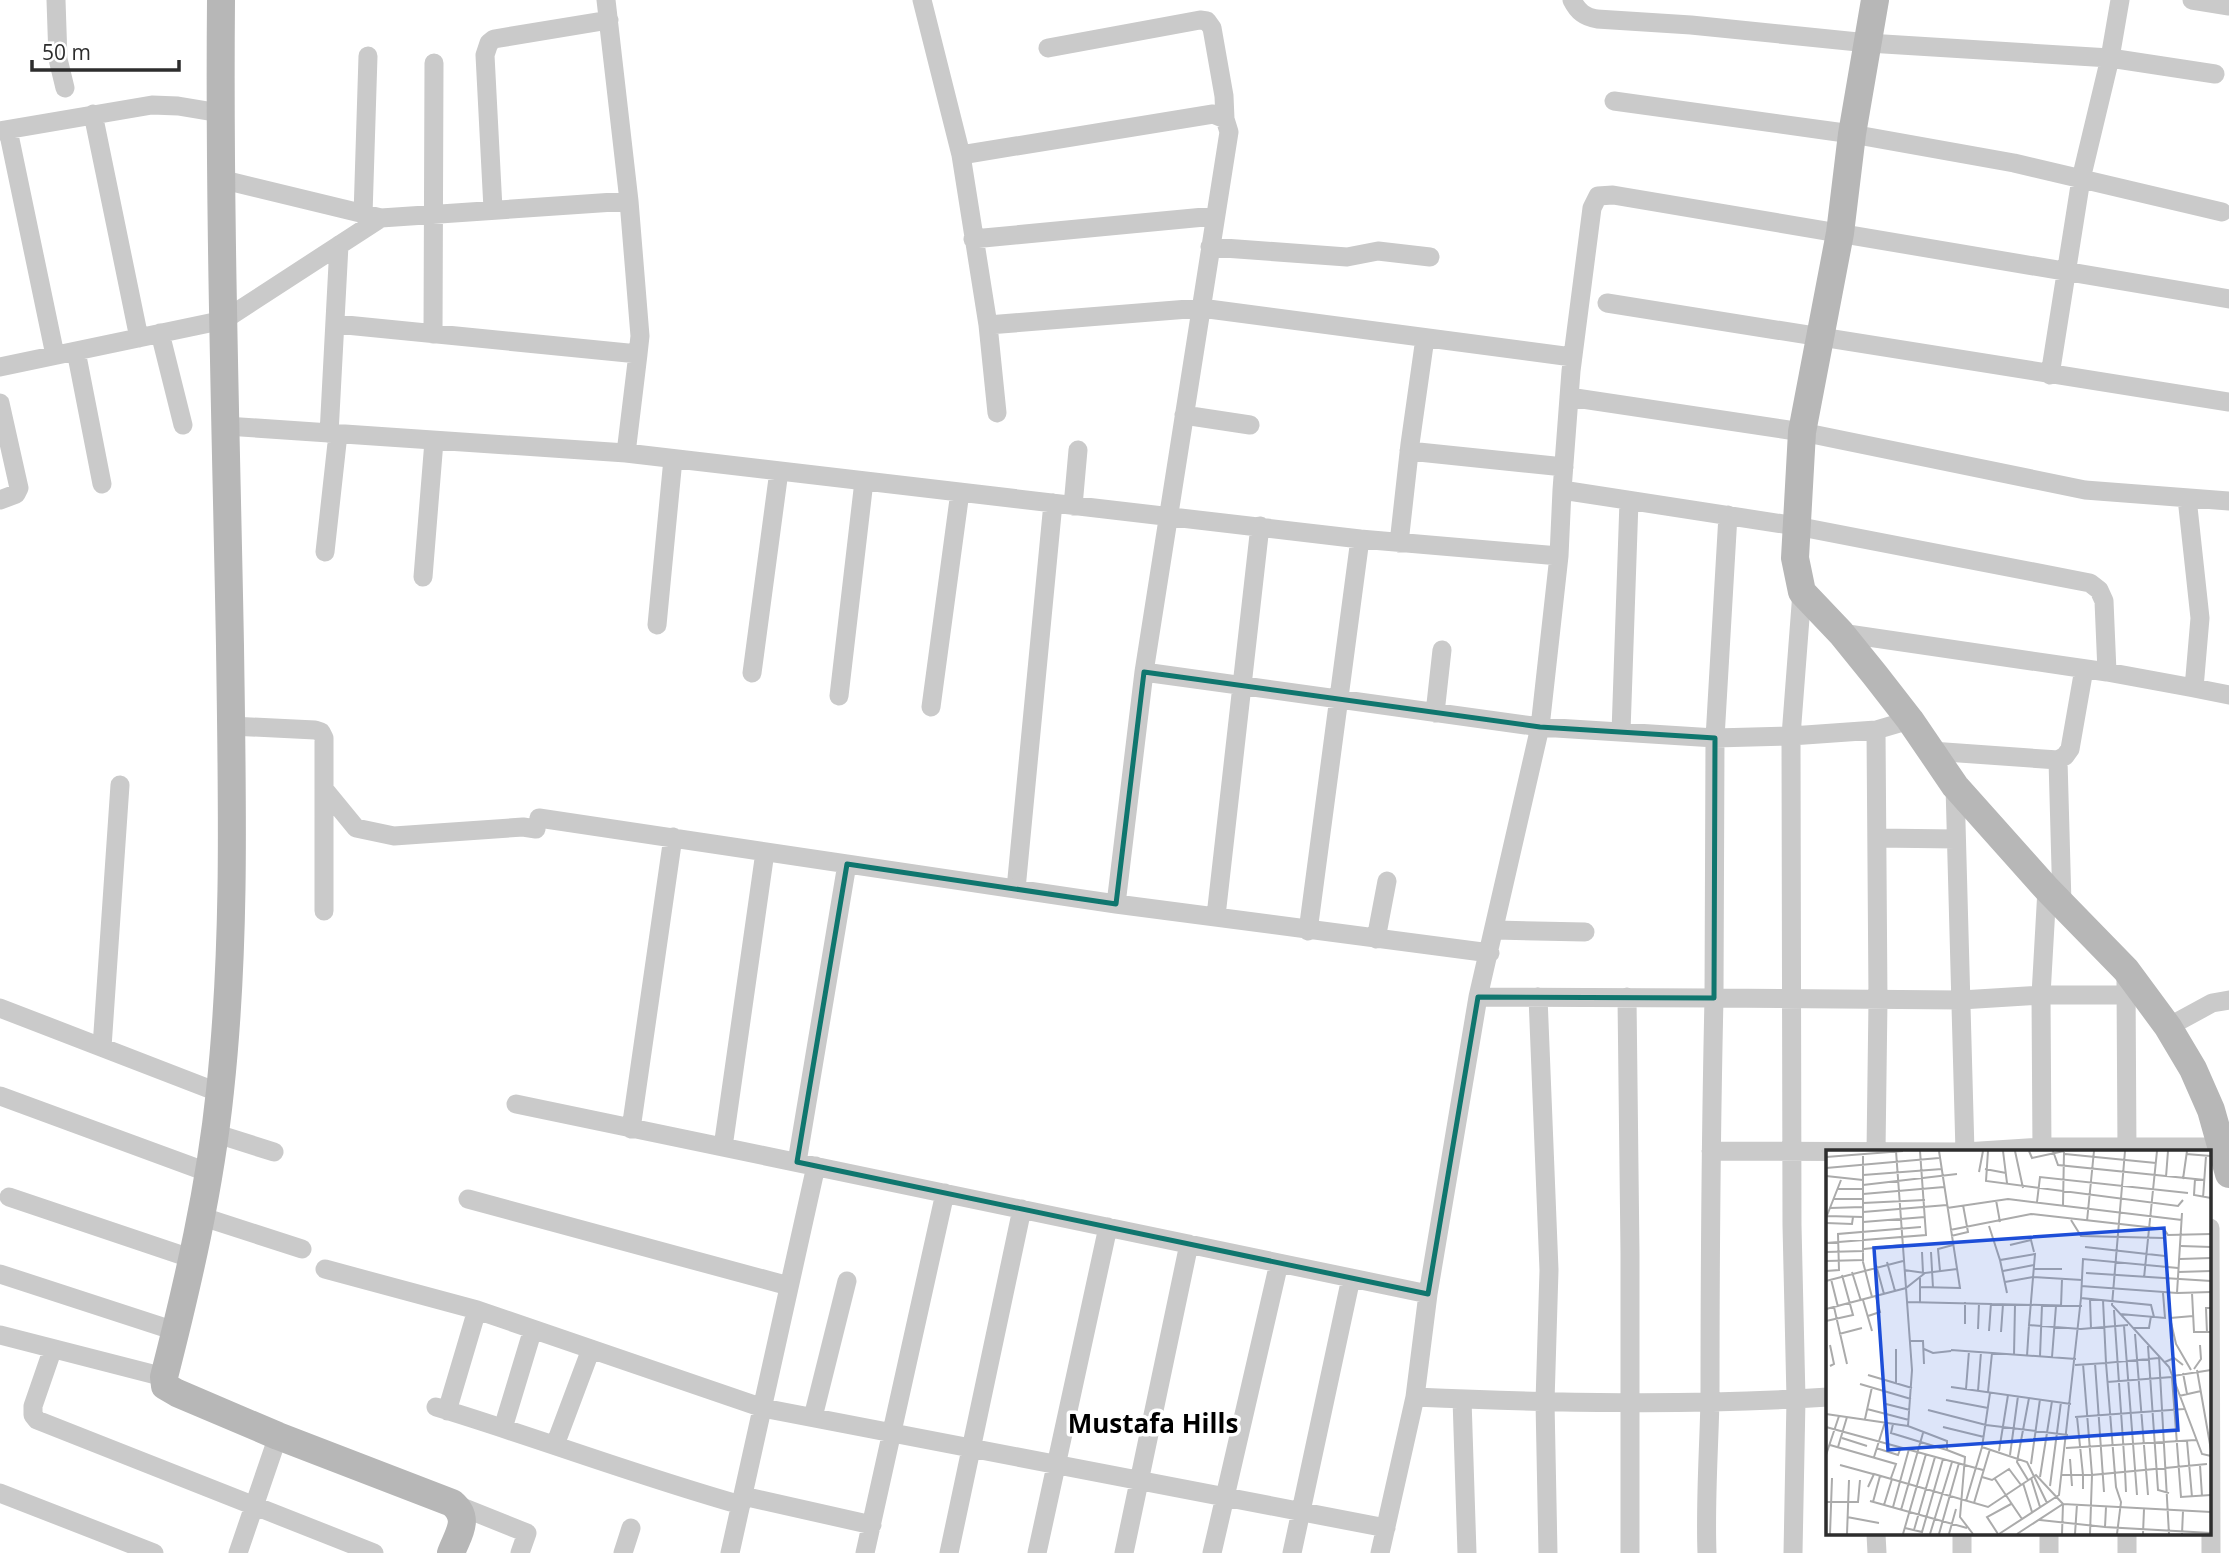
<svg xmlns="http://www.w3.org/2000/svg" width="2229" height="1553" font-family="'Open Sans',sans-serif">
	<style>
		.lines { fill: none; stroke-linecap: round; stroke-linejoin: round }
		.street { stroke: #cacaca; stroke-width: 19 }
		.secondary { stroke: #b7b7b7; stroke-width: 28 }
		.marked { fill: none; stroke: #0f766e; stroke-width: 5; stroke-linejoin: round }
		.labels { text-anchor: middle; stroke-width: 7; stroke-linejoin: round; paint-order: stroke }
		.district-label { font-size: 26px; font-weight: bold; fill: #000; stroke: #fff }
		.inset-road { fill: none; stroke: #ababab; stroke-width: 2 }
		.view { fill: #1d4ed8; fill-opacity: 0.15; stroke: #1d4ed8; stroke-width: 3.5 }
		.inset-edge { fill: none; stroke: #2d2d2d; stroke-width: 3.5 }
	</style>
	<rect width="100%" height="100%" fill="#fff"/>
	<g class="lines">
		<path class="street" d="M56,0l2,59 7,29
			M922,0l39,155 252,-41 12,5 4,13 -85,540 396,55 175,11 76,-2 85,-6 34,-10
			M1572,0c6,12 13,17 25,19l94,6 177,18 242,15 105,16
			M2192,0l37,6
			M1048,48l152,-28 7,1 5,7 12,68 1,23
			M1614,101l238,33 162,29 208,49
			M93,114l46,224
			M8,130l47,225
			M0,131l152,-26 26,1 42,7
			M961,155l27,170 9,88
			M220,179l161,39 248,-17
			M493,209l-8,-154 4,-12 5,-4 115,-19
			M363,215l5,-159
			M973,239l242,-23
			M1210,247l137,10 31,-6 52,6
			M1607,303l622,99
			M336,324l302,30 2,-18 -11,-135 -23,-201
			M988,325l213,-17 371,49
			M160,333l23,92
			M433,334l1,-271
			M76,351l26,133
			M0,367l224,-47 157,-102
			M2050,375l31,-196 29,-121 10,-58
			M1569,397l233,35 283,58 144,11
			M0,403l19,85 -3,6 -16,6
			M1184,415l66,10
			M226,426l400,27 734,86 199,17
			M329,434l10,-189
			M1409,451l155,16
			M626,453l12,-99
			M1073,506l5,-56
			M1728,515l-13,223 -1,260 247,2 80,-5h85
			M1399,543l11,-99 15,-106
			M325,552l13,-118
			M423,577l11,-136
			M657,625l16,-166
			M1841,633l266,39 87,16 6,-70 -13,-120
			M2107,672l-3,-71 -5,-11 -9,-7 -294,-57 -234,-36 9,-119 21,-163 6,-12 15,-1 616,104
			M752,673l27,-202
			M2194,688l35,7
			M839,696l25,-215
			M931,707l29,-215
			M1435,713l7,-63
			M231,726l84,4 6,2 3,6v173
			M1876,730l2,270 -2,152
			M1621,732l8,-231
			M1931,751l127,9 7,-4 5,-7 14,-80
			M2058,760l4,144
			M1955,786l10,366
			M324,789l32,39 38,8 129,-9 13,2
			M539,818l577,86 374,49
			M1877,838l79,1
			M1016,889l37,-386
			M1116,904l28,-232
			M1216,916l44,-390
			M1495,930l90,2
			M1308,931l52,-392
			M1376,939l11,-58
			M2126,981l1,171
			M1478,997l236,1c-3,133 -4,267 -4,400 -1,52 -5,103 -3,155
			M1538,997l11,273 -4,132 3,151
			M1627,997l3,257v299
			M0,1008l220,85
			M2168,1027l44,-24 17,-3
			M102,1047l18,-262
			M0,1096l207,76
			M516,1104l912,190
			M631,1129l42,-292
			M214,1133l60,19
			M723,1147l42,-295
			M1711,1151l254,1 77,-5h167
			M2042,1152l-1,-157 6,-106
			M797,1162l50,-298
			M9,1197l184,62
			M468,1199l321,87
			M200,1216l102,33
			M2210,1228l1,325
			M325,1269l152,41 286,98 623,120
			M0,1274l175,57
			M0,1335l164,42
			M52,1351l-19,55v9l4,5 337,133
			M1415,1397c138,6 276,9 413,0
			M1462,1399l5,154
			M436,1407c102,31 202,69 305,98
			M447,1411l30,-101
			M813,1417l34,-136
			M503,1428l30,-99
			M555,1445l36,-96
			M0,1493l154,60
			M743,1496l129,29
			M452,1503l75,30 -7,20
			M1876,1534l1,19
			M2049,1534v19
			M2127,1534v19
			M238,1553l40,-117
			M623,1553l8,-25
			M730,1553l86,-387
			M865,1553l80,-360
			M949,1553l73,-344
			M1037,1553l71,-326
			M1124,1553l65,-309
			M1212,1553l67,-290
			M1292,1553l59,-275
			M1380,1553l35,-156 13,-103 50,-297 62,-270 19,-171 3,-66
			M1793,1553l3,-154 -4,-174 -1,-489 11,-144
			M1962,1553v-19"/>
		<path class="secondary" d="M221,0c-2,216 5,431 9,646 2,149 6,297 -10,445 -10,97 -32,192 -56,286l1,9 12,7 101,43 174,67c19,16 6,31 -1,50
			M1875,0l-23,134 -12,99 -38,199 -7,126 7,34 39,41 34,42 35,45 45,66 92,103 79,81 42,57 25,42 18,41 18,64"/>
	</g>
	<path class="marked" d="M1144,672l396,55 175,11 -1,260 -236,-1 -50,297 -631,-132 50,-298 269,40z"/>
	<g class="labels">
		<g class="district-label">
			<text x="1153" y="1433">Mustafa Hills</text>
		</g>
	</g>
	<g transform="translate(1826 1150)">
		<rect width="385" height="385" fill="#fff"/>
		<path class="inset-road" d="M70,1l16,219 -4,56M162,1l-2,30 192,25 5,-6M177,1l4,32M189,1l8,37M203,1l3,7 32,-7M227,1l5,14 147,15M299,1l-13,154 57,62 33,87 9,2M37,4v108l9,35M239,4l91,9M360,4l25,2M0,7l77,-6M0,18l113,-10M159,19l21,4M153,22l4,-21M37,25l79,-6M0,26l37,4M340,27l2,-26M357,29l4,-28M369,29l-1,16 17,3M37,35l94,-11M12,39h25M37,44l81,-7M377,48l3,-42M8,49h29M170,50l4,22M211,52l3,-25 148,16M37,53l62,-3M237,55l1,-53M4,58l33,-1M121,58l61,-9 174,21M37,62l84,-7M1,66l36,1M0,68l15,-38M245,70l10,16 82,2M261,71l7,-70M37,72l62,-5M0,73l26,1 1,-7M163,76l11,34 35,-6 -6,71 52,4 47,-4M124,80l81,-16 133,15 4,6 43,-1M125,86l17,-4 -5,-27M0,93l100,-8 -6,-84M184,95l21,-5 3,12M355,96l30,1M259,97l80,9M38,99l38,-4M0,102l38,-1M96,102l1,21M105,102l2,36M354,109l31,-1M174,110l7,33M0,111l38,-1M61,112l8,29M50,115l8,29M207,119h29M78,120l21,3 32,-4M0,121l13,-1 -1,-36 83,-7M114,121l-2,-22 15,-4M177,121l31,-6M26,122l9,29M352,122l33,-1M260,123l125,8M94,128v24M318,128l13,-127M5,129l7,28M0,131l77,-20M179,132l28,-5 49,3M255,136l96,7 5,-80M94,137l40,1 -21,-137M351,143l34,-1M366,143l2,39h17M264,149l1,30M37,150l9,31M277,150l3,63 53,-5M81,152l175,4M235,156l1,-27M8,157l13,57M0,159l80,-21 19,-15M288,160l11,160M294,164l45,4 -2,-25M42,166l12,-4 -4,-16M328,167l-3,-12 -70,-7 2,-39 95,9M344,168l6,26 15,26M344,168l23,-2M0,171l27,-6 -11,-40M139,174v-22M298,176l13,169M307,178h16l2,-12M152,179l1,-26M163,181l2,-28M175,182l2,-28M381,183l-1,-25h5M13,184l23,-6M309,184l13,161M84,191h13l1,23M322,196l10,144 11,3M70,199v35M98,199l9,4 18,-2M125,200l125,9M188,205l1,-51M201,206l2,-31M214,206l2,-51M333,206l10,178M226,207l4,-51M339,212l9,-4 9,7M269,213l9,129M249,215l31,-2 10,124 5,15 -4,32M4,216l4,-2 -4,-19M368,219l7,-10 -1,-14M371,220l14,80M357,223l4,21M42,225l44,13M347,226l38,-6M346,228l9,119 30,-2M281,232l65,-5M34,234l51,15M125,237l120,17M140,239l3,-38M152,241l3,-39M162,242l4,-39M164,243l-8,54 45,15 20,41M353,246l22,-5M120,250l42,8M60,254l24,6M41,259l42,11M102,260l58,15 82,10M0,264l82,12 39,15v9l18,7 -5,60 13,17M249,267l109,-8M251,267l6,58h9l-9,-111M39,269l7,-32M67,274l-2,9 56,17M0,277l157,43M117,277l41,10M16,288l25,8M361,291l5,56M4,295l66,19 -5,14M12,297l9,-30M50,298l22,7 3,-8M240,298l130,-8M173,301l9,-56M0,305l13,-39M184,305l8,-59M48,307l11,-35M244,309l2,27M205,314l9,-65M14,315l33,9M374,315l2,31M299,320l1,22M236,325h21v14M156,327l10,3 17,-11 12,16M214,327l12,-76M205,328l9,29M169,329l27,40M202,330l-11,-18 12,-64M197,333l9,29M224,336l11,-84M42,337l6,-13 114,33 48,-32 27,29 -1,30M44,351l97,27M140,351l16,-54M0,352h32l2,-22M47,352l7,-26M148,353l16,-54M58,355l8,-26M67,357l16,-58M280,357l-1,20 106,6M75,360l22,-77M21,367l32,6M214,370l65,7M79,378l17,4 21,-73M88,380l21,-73M4,384l2,-56M21,384l2,-54M77,384l23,-80M104,384l22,-72M113,384l20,-71M123,384l7,-25M172,384l-11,-17 24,-13M173,384l60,-39 22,-197M191,384l46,-30 148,8M249,384l2,-30M264,384l2,-59 115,-11M317,384l1,-25M356,384l1,-23"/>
		<path class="view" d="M338,78l14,202 -290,20 -14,-202z"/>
		<rect width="385" height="385" class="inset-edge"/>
	</g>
	<path d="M32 60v10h147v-10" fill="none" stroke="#2d2d2d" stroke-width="3.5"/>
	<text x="42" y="60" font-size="21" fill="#2d2d2d" stroke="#ffffff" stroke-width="5" paint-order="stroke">50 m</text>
</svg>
